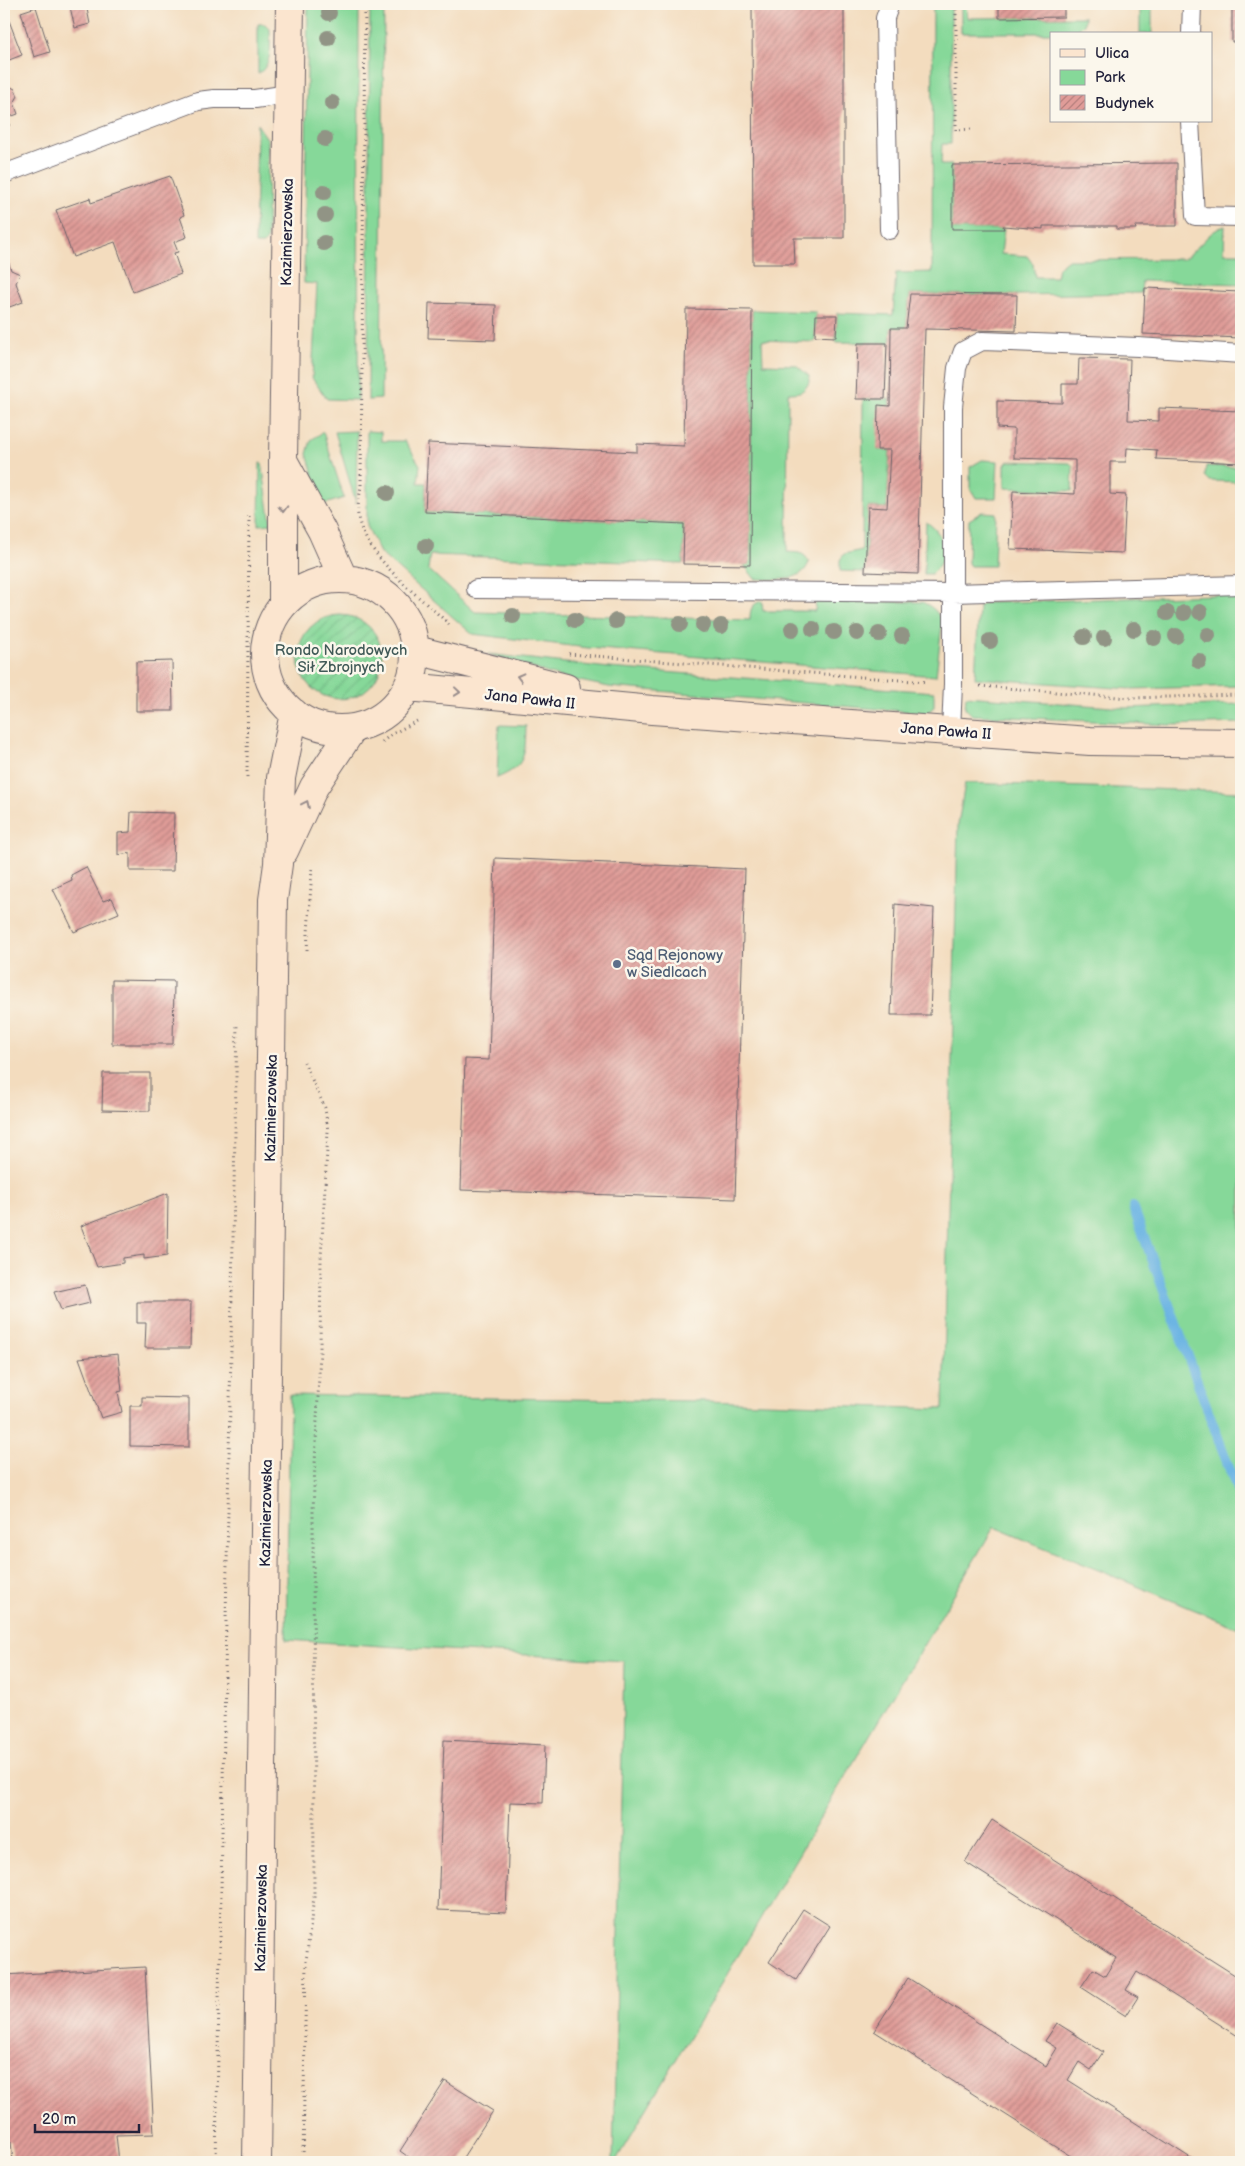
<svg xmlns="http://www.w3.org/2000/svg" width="1245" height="2166" font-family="'Balsamiq Sans',sans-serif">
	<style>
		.green { fill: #86d899; stroke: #547d6a }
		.garden { fill: url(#garden-furrows); stroke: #547d6a }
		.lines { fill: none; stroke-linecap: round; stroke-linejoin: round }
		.stream { stroke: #6bb4e3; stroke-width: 10 }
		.building { fill: url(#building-hatch) }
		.lane-casing { stroke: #6b6369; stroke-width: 20 }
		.secondary-casing { stroke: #6b6369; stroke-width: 30 }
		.path { stroke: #6b6369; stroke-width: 3; stroke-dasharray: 1 4; stroke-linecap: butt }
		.lane { stroke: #fff; stroke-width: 18 }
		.secondary { stroke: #fbe5cf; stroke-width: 28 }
		.tree { fill: #919485 }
		.oneway { stroke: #998d8c }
		.service-dot { fill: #5c6f8a; stroke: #fbf7ec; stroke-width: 2 }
		.labels { text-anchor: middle; stroke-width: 5; stroke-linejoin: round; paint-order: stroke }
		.street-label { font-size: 15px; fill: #22223b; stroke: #fbf7ec }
		.park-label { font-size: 15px; fill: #405957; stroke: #fbf7ec }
		.service-label { font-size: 15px; fill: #4e5e75; stroke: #fbf7ec; text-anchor: start }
	</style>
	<defs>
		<pattern id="garden-furrows" width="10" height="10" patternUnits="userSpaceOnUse" patternTransform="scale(1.25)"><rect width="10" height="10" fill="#86d899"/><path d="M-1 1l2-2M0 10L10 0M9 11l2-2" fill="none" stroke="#73b985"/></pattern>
		<pattern id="building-hatch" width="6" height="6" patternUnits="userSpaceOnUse" patternTransform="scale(1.25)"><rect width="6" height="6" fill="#e09c98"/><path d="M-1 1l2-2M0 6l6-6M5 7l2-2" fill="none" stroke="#b57f7d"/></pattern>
	</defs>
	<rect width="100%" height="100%" fill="#fbf7ec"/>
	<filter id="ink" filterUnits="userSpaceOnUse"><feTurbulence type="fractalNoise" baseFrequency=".02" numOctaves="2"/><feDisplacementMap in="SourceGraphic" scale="10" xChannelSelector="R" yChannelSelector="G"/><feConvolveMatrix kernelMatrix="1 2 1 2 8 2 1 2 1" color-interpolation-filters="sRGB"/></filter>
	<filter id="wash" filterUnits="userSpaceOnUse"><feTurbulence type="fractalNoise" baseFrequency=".0096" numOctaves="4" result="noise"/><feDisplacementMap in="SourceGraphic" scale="20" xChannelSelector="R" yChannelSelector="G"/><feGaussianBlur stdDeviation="1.12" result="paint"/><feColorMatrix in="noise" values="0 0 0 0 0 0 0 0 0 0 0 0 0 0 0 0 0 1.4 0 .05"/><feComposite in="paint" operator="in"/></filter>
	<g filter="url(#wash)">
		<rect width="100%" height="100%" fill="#f3dcbe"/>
		<path class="green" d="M308,4h51l-1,396 -31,-1 -15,-21 5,-94 -13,-1z
			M370,4h14l-3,395 -13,1z
			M933,4h18v140h-9l-1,21h11v64h52l-3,25 26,2 6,8 2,13h21l2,-10 9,-7 116,-1c16,-9 25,-29 42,-33l-1,27h17v31l-99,-3 -1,12 -124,2 -107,-1 -4,34h-15l-1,15 -54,-1 1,-29 56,2 3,-42 36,-1z
			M961,4h5l1,14 118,-1 -1,7 -10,9h-113z
			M1140,4h12v30h-12z
			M258,24h7l5,5c0,16 3,35 -12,45z
			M257,124l11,16 -1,100 -4,4h-8z
			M752,310l64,2 -1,30 -53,-2 1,24 33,1 13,11v6c-4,10 -10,11 -21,11l-1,159c10,1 17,-1 22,10 -7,22 -36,17 -54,17l-11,-14 6,-1z
			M863,399h26l1,7 -12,44h12l-3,58 -19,-1 -3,65 -25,-1v-11l4,-6 18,-4z
			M357,431l-1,72 -21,-71z
			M367,431l14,1v9h24l15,24 -2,18h8l-1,29 259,12 -1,40 -253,-9 -2,14 47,43 275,8c0,-10 1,-16 12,-19l1,10h52l1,-10 106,1c11,5 17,10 20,22l-6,52 -348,-28 -116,-14 -92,-81 -13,-27z
			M323,432l21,66 -22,7 -15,-51 4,-14z
			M982,460l16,1 -2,37h-20l-6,-10v-21z
			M1008,461l62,2 3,3 -1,25 -67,-3v-23z
			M260,463h2l9,61 -12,1z
			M1206,466l35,1v15l-31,-1 -5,-5z
			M982,512l14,1 -2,53h-24l-2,-3 1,-43z
			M926,522c20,12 24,36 5,52h-7z
			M1241,594v92l-110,3 -156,-11 4,-72 7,-3z
			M488,654l121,14 325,24v15l-7,6 -318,-26 -49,-10z
			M966,696l159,12 116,-4v19l-71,2 -198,-10 -7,-7z
			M499,725l27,1c-1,30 0,40 -29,52z
			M965,783l276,9v837l-247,-102 -379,635h-2l11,-501 -338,-21 4,-245 415,6 238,8 15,-584z"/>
		<path class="garden" d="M298 657a42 42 0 1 1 84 0a42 42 0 1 1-84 0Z"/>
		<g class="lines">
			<path class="stream" d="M1133,1207l108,293"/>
		</g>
		<g id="blocks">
			<path class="building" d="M81,4h5l4,20 -15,4 -5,-21z
				M752,4h92v234h-50l1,26h-42z
				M999,4h65v13l-65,1z
				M1232,4h9v38h-9z
				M36,7l14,45 -16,5 -13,-45z
				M8,18l14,37 -18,7v-43z
				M4,76l3,9 8,4 3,7 -4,7 4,11 -11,4 3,7 -6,3z
				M1177,163v63h-42l1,3h-19v-3h-74v3l-40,-3 1,3h-52v-64z
				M170,176l14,39 -4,2 7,20 -13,5 4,10 -4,1 7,21 -48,18 -18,-50 -42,15 -17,-47 34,-12 1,5z
				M4,251l7,19 9,4 -4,9 7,19 -19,7z
				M1145,288l96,4v46l-98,-4z
				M910,294l107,1 -1,36 -91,-2 -7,245 -53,-2 3,-65 19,1 3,-58h-13l1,-45 12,1 1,-78h15z
				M429,303l67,2 -1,35 -67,-2z
				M686,309l66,1 -2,255 -67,-1 1,-40 -259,-12 3,-69 209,9v-8l47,2z
				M816,315h21l-1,22 -21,-1z
				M858,343h29l-2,56h-29z
				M1079,358l51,1 -2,61 31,1v-13l82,3v52l-85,-4 1,-9 -30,-2 -1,14h-16v32l16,1 -3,58 -113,-4 3,-58 62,3v-34l-61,-2v-29l-17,-1v-27l65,2v-19h16z
				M172,661l1,50h-37v-49z
				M131,812l43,1 -1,58h-43v-18l-12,2v-22l12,-1z
				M495,858l250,11 -10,330 -274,-9 4,-131 24,1z
				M86,867l17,34 9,-3 7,15 -45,19 -21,-43 19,-9 -1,-5z
				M895,904l39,4 -4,107h-39z
				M112,980l62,1 -1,63h-61z
				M103,1073h47v38l-48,-1z
				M168,1193l-1,63 -23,3v-4l-21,3v5l-26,4 -16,-41z
				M85,1285l5,18 -29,7 -7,-18z
				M137,1302h54l-1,46h-45l1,-25h-9z
				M118,1354l4,37 -4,1 4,20 -21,6 -22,-60z
				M142,1397l47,1v49l-59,-1v-40h12z
				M444,1740l101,5 -2,58 -33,-1 -4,111 -68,-3z
				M992,1820l249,159v59l-104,-66 -11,18 12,7 -12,19 -45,-29 12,-18 12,7 11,-18 -151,-96z
				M803,1909l27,17 -34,54 -27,-18z
				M145,1967l9,167 -38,1 3,27h-106l-2,-21 -7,1v-167z
				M908,1978l138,88 11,-18 -12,-7 12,-18 46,29 -12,18 -12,-8 -11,18 129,82h-117l-206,-131z
				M445,2081l48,30 -33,51h-46v-1l-14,-10z"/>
		</g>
	</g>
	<g filter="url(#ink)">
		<use href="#blocks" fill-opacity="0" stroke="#6b6369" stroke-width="1"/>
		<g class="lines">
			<g class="lane-casing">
				<path id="lane" d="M1191,34l1,-30
					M1190,121l5,95 46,1
					M4,174l194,-73 16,-2h41l34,-5
					M889,230l-4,-212 5,-14
					M476,589l477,4 288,-8
					M951,731l2,-47v-277l4,-39 6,-17 19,-10 156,6 103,7"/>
			</g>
			<g class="secondary-casing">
				<path id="secondary" d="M284,462l38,69 21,47
					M265 654a75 75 0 1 1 150 0a75 75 0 1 1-150 0Z
					M283,604v-144l7,-456
					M416,650l150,38
					M408,687l244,23 438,31 151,2
					M284,851l30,-64 39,-59
					M257,2162l16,-1262 5,-36 3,-86 13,-65"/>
			</g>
			<path class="path" d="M365,4l-4,481c-1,10 -4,22 -3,31 6,40 63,82 91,108
				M956,4v126l16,-1
				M569,654l357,28
				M980,686l150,12 111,-3
				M382,742l10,-8 25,-13
				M247,777l2,-262
				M307,950l5,-82
				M216,2162l21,-1139
				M303,2162l3,-201 8,-64 -1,-387 7,-159 1,-92 7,-128 -3,-23 -21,-46"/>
			<use href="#lane" class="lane"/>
			<use href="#secondary" class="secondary"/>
		</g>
		<g class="tree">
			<circle cx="329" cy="13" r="8"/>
			<circle cx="328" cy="38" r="8"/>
			<circle cx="332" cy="103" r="8"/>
			<circle cx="325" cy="139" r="8"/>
			<circle cx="324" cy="192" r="8"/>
			<circle cx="325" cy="215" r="8"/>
			<circle cx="324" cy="243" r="8"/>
			<circle cx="387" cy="493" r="8"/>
			<circle cx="426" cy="546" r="8"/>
			<circle cx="1200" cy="612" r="8"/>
			<circle cx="1167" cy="613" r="8"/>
			<circle cx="1184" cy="613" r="8"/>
			<circle cx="513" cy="616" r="8"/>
			<circle cx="575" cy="620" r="8"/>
			<circle cx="616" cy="621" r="8"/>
			<circle cx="680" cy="624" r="8"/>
			<circle cx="703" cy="625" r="8"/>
			<circle cx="721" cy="626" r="8"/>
			<circle cx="792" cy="629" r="8"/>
			<circle cx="813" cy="629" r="8"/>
			<circle cx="1134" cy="629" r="8"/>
			<circle cx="834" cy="632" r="8"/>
			<circle cx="857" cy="633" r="8"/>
			<circle cx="879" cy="634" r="8"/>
			<circle cx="1208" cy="635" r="8"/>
			<circle cx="902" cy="636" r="8"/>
			<circle cx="1176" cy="636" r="8"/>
			<circle cx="1084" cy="637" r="8"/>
			<circle cx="1104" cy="638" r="8"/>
			<circle cx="1154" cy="638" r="8"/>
			<circle cx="990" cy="641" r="8"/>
			<circle cx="1199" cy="661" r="8"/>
		</g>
		<defs><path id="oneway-chevron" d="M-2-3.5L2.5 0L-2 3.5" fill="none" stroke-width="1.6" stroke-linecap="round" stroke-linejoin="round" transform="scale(1.25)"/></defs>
		<g class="oneway">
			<use href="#oneway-chevron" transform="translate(283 509) rotate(89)"/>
			<use href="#oneway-chevron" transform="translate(520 677) rotate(-166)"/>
			<use href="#oneway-chevron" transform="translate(457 692) rotate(6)"/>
			<use href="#oneway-chevron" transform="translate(306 804) rotate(-65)"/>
		</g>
	</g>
	<circle class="service-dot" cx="617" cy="964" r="5"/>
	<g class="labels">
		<g class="street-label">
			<text transform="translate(287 232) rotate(-89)" y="5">Kazimierzowska</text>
			<text transform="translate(530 699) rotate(6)" y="5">Jana Pawła II</text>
			<text transform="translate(946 731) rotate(4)" y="5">Jana Pawła II</text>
			<text transform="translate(271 1108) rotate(-89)" y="5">Kazimierzowska</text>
			<text transform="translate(266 1513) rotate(-89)" y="5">Kazimierzowska</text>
			<text transform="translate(261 1918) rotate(-89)" y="5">Kazimierzowska</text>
		</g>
		<g class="park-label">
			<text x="341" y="655">Rondo Narodowych<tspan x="341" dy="17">Sił Zbrojnych</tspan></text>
		</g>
		<g class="service-label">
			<text x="627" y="960">Sąd Rejonowy<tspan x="627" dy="17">w Siedlcach</tspan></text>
		</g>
	</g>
	<rect width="1245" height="2166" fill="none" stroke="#fbf7ec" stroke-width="20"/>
	<rect x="1050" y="32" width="162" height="90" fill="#fbf7ec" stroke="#a4a2a5"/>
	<rect x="1060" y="49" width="25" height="8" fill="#fbe5cf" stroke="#a4a2a5"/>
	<text x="1095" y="58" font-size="15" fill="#22223b">Ulica</text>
	<rect x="1060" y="70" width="25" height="15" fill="#86d899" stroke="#a4a2a5"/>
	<text x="1095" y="82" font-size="15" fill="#22223b">Park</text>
	<rect x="1060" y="95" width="25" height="15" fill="url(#building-hatch)" stroke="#a4a2a5"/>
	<text x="1095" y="108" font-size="15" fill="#22223b">Budynek</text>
	<path d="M35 2124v8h104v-8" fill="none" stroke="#22223b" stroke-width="2.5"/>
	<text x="42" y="2124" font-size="15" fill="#22223b" stroke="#fbf7ec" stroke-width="4" paint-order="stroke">20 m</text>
</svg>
